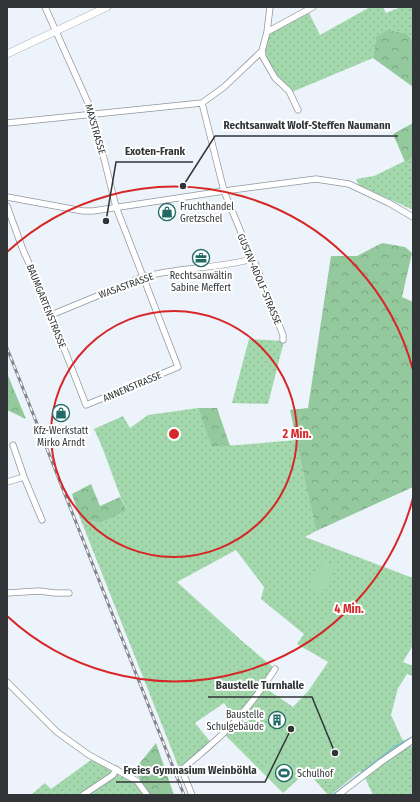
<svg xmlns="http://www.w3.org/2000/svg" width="420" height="802" font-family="'Fira Sans Condensed',sans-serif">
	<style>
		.grass { fill: url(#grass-dots); fill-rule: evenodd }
		.forest { fill: url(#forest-crowns) }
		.garden { fill: #a3d8ad }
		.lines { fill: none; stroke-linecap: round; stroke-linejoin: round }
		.stream { stroke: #74c2d5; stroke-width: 1.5 }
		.minor-casing { stroke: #91979d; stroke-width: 7 }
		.major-casing { stroke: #91979d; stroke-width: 8 }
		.minor { stroke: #fff; stroke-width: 5.5 }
		.major { stroke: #fff; stroke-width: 7 }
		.rail-casing { stroke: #82878b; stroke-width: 3 }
		.rail { stroke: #fff; stroke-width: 1.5; stroke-dasharray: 4.5; stroke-linecap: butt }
		.ring { fill: none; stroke: #d62828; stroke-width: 2 }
		.labels { text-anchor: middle; stroke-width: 4; stroke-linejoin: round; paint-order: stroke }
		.street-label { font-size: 10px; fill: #323537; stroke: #fff }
		.poi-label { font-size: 10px; fill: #323537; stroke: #fff; text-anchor: start }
		.centre { fill: #d62828; stroke: #fff; stroke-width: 2 }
		.ring-label { font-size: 12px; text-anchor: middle; font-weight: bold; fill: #d62828; stroke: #fff; stroke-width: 4; stroke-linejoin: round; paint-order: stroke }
		.leader { fill: none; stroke: #323537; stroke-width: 1.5 }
		.callout-dot { fill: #323537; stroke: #fff; stroke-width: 1.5 }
		.callout-label { font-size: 11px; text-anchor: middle; font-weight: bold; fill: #323537; stroke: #fff; stroke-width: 4; stroke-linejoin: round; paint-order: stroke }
	</style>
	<defs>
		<pattern id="grass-dots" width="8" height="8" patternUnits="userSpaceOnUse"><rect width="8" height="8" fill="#a3d8ad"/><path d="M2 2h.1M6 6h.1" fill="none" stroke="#8dba95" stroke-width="1.8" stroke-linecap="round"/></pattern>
		<pattern id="forest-crowns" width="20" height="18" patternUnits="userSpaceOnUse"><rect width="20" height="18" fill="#94c99e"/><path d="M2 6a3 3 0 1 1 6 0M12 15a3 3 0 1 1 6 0" fill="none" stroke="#79a482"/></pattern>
	</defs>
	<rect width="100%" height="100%" fill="#ecf3fa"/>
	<path class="grass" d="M370,7h13l3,6 15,-6h12v34l-6,-7 -31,3 -3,21 -81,34 -15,-14 -12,-20 3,-23 3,-3 38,-19 11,22z
		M413,157v53l-54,-25 -3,-6 18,-3z
		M249,339l35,2 -16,63 -36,-1z
		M198,408l13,38c29,0 57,-4 86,-6l19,91 -11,6 108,41v67l-10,17 10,4v10l-6,-2 -9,14 -7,27 11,24 9,7 2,5v44h-40l-7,-15 -6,-9 -29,24h-3l-21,-24 -24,22 -58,-58 13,-13 -14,-19 -29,20 18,22 -32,28 -101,-255 20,5 27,-12c-13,-27 -20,-56 -33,-82l29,-13 7,12 18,-13zM236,550l28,37 -3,12 43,35 -7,10 31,18 -19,28 -16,17 -32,-22 13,-17 -32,-27 -65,-59z
		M91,760l46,25 7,10h-113l14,-12 6,6z"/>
	<path class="forest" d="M388,30l19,4 6,7v46l-40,-29 3,-21z
		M413,123v34l-8,5 -12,-28z
		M382,243l23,4 7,6 -10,44 11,5v185l-97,44 -26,-121 18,-2 23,-152h26z
		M7,373l19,46 -19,-9z
		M198,408h19l13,38h-19z
		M91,484l9,22 20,-9 7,14 -27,12 -20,-5 -8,-24z
		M156,743l18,52h-24l-11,-18 -8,-3z"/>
	<path class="garden" d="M323,560l13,6 -12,27 -16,-7z
		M321 623a6 6 0 1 1 12 0a6 6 0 1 1-12 0Z
		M280,754l17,17 6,-5 3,4 -23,21 -20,-20z"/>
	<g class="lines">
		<path class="stream" d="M333,795l61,-48 19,-10"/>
		<g class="minor-casing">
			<path id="minor" d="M270,7l-3,25 -5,19 1,6 12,21 14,13 9,19
				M267,32l46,-25
				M202,103l22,88 28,68 3,4 28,72v5
				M7,123l195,-20 22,-16 38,-36
				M7,197l76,14h10l131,-20 92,-12 33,5 40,19 24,14
				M7,206l16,44 19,42 44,113 92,-38 -62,-160 -23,-93 -48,-107
				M51,315l92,-38c36,-10 73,-8 109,-18
				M13,445l11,32
				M7,482l17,-5 18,43
				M7,593l32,-2 16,2h14
				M7,682l50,50 32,23 48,26 10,14
				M83,795l30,-20 3,-6
				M192,795l-10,-25c8,-8 16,-14 24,-21 27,-23 50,-50 69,-80
				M338,795l43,-33 32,-22"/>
		</g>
		<g class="major-casing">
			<path id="major" d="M7,54l100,-47"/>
		</g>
		<use href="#minor" class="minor"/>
		<use href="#major" class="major"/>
		<g class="rail-casing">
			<path id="rail" d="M7,348l177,447"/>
		</g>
		<use href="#rail" class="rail"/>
	</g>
	<g class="ring">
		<circle cx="174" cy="434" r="123"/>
		<path d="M413 498A247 247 0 0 1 7 616M7 252A247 247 0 0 1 413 370"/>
	</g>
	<defs>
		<g id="shop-ring" transform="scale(0.9)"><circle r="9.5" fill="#fff" stroke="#206b65" stroke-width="1.5"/><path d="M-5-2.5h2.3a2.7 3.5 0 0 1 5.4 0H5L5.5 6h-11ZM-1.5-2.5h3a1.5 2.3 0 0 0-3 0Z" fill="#206b65"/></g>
		<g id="office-ring" transform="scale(0.9)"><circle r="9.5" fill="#fff" stroke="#206b65" stroke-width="1.5"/><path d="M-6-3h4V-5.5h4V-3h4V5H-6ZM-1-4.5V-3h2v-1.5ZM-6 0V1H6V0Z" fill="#206b65"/></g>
		<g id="building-ring" transform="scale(0.9)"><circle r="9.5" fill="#fff" stroke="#206b65" stroke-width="1.5"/><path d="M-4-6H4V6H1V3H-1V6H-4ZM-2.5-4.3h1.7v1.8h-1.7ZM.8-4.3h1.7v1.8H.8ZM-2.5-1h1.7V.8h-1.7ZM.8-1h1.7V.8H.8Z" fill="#206b65"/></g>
		<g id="stadium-ring" transform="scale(0.9)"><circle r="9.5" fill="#fff" stroke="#206b65" stroke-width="1.5"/><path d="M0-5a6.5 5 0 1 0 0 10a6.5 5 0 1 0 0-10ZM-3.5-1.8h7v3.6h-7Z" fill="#206b65"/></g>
	</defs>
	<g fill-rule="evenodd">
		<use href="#shop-ring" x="167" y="212"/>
		<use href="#office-ring" x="201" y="258"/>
		<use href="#shop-ring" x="61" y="413"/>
		<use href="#building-ring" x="277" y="720"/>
		<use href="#stadium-ring" x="284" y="773"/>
	</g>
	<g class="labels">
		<g class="street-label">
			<text transform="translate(96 129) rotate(74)" y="4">MAXSTRASSE</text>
			<text transform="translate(260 279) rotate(67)" y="4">GUSTAV-ADOLF-STRASSE</text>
			<text transform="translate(126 285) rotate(-20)" y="4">WASASTRASSE</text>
			<text transform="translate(47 306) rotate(68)" y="4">BAUMGARTENSTRASSE</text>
			<text transform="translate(132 386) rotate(-23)" y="4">ANNENSTRASSE</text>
		</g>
		<g class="poi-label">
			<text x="180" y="210">Fruchthandel<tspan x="180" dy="12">Gretzschel</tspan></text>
			<text x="201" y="279" text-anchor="middle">Rechtsanwältin<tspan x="201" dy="12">Sabine Meffert</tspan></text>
			<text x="61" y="434" text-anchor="middle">Kfz-Werkstatt<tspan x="61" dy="12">Mirko Arndt</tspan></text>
			<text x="264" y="718" text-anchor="end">Baustelle<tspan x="264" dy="12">Schulgebäude</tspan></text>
			<text x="297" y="777">Schulhof</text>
		</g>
	</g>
	<circle cx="174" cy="434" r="6" class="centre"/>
	<g class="ring-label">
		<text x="297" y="438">2 Min.</text>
		<text x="349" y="613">4 Min.</text>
	</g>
	<path class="leader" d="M183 186L215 136H398M106 221L116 162H193M335 753L312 697H208M291 729L265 782H116"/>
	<g class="callout-dot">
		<circle cx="183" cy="186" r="4"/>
		<circle cx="106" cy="221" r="4"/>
		<circle cx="335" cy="753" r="4"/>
		<circle cx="291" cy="729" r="4"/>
	</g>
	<g class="callout-label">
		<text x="307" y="129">Rechtsanwalt Wolf-Steffen Naumann</text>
		<text x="155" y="155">Exoten-Frank</text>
		<text x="260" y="689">Baustelle Turnhalle</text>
		<text x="190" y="774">Freies Gymnasium Weinböhla</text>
	</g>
	<rect width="420" height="802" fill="none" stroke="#323537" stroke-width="16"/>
</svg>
